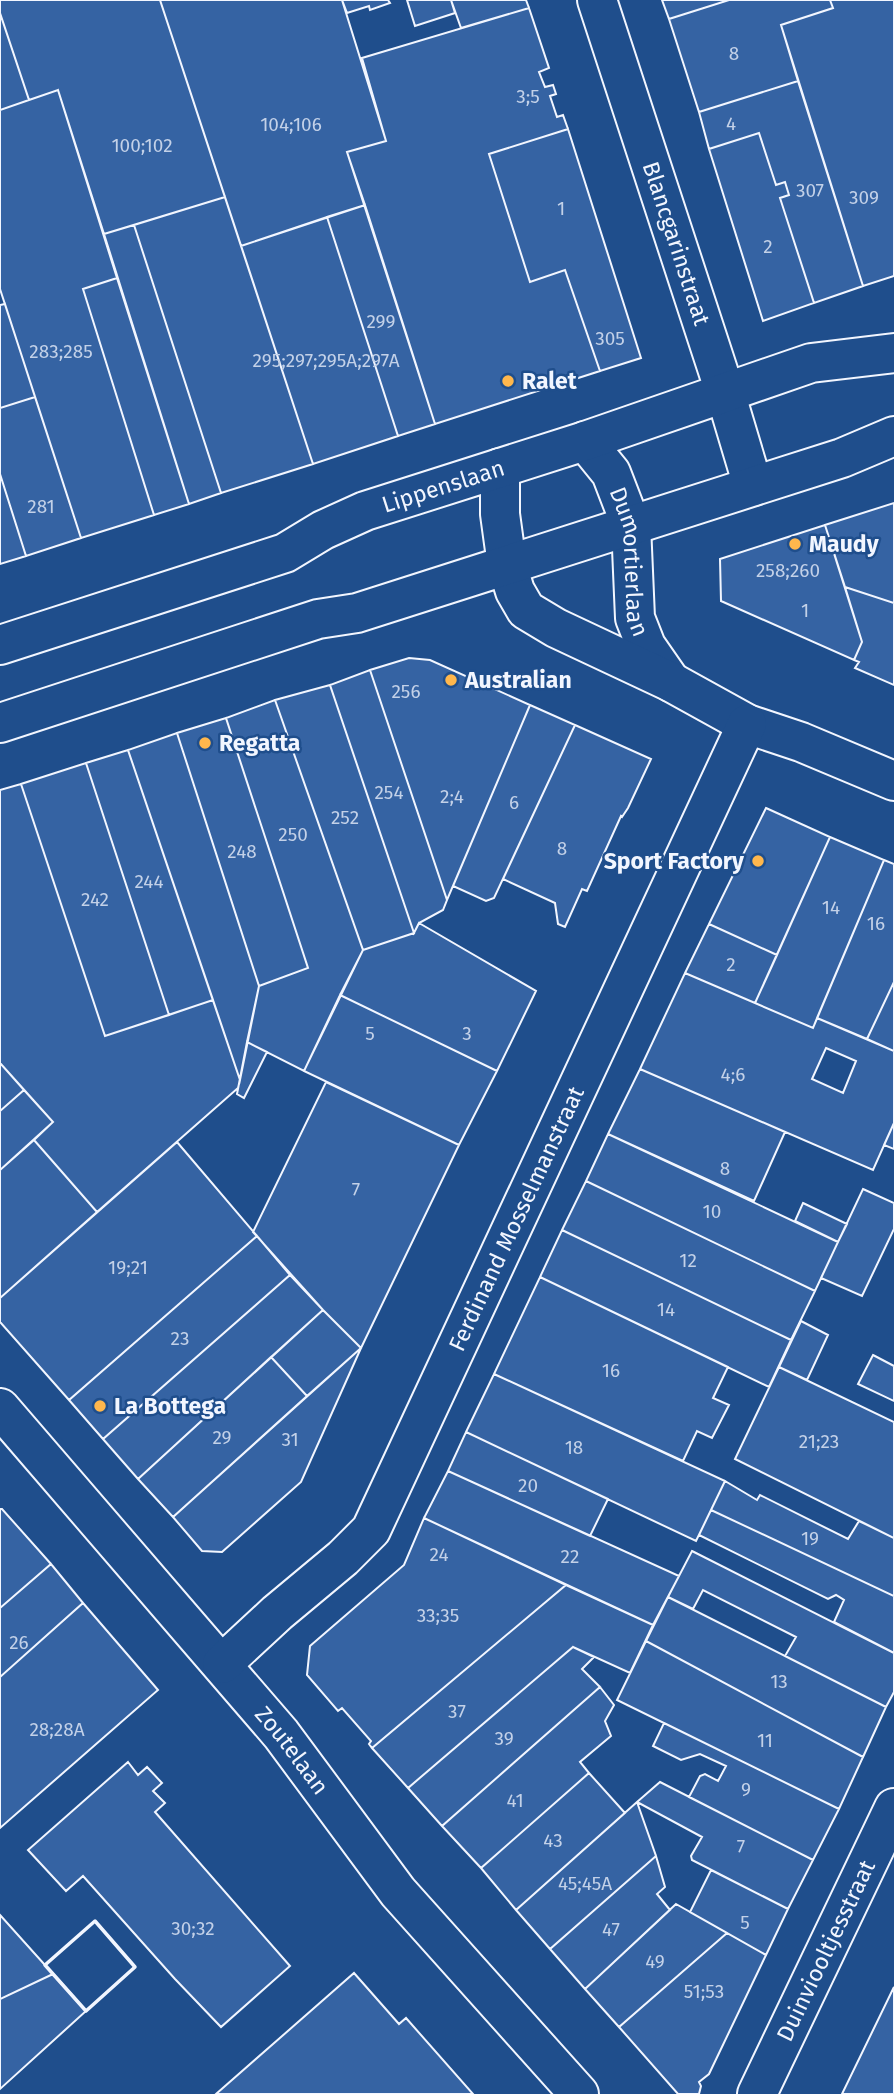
<svg xmlns="http://www.w3.org/2000/svg" width="894" height="2094" font-family="'Fira Sans',sans-serif">
	<style>
		.building { fill: #3563a3; stroke: #f2f6ff; stroke-width: 2; fill-rule: evenodd }
		.lines { fill: none; stroke-linecap: round; stroke-linejoin: round }
		.minor-casing { stroke: #f2f6ff; stroke-width: 42 }
		.minor { stroke: #1f4e8c; stroke-width: 38 }
		.wall { stroke: #f2f6ff; stroke-width: 3.5 }
		.poi-dot { fill: #ffb74d; stroke: #1f4e8c; stroke-width: 2.5 }
		.labels { text-anchor: middle; stroke-width: 5; stroke-linejoin: round; paint-order: stroke }
		.number-label { font-size: 19px; fill: #c3d1e8 }
		.street-label { font-size: 23px; fill: #f2f6ff; stroke: #1f4e8c }
		.poi-label { font-size: 23px; font-weight: bold; fill: #f2f6ff; stroke: #1f4e8c; text-anchor: start }
	</style>
	<rect width="100%" height="100%" fill="#1f4e8c"/>
	<path class="building" d="M0,0h160l65,197 -121,37 -46,-144 -29,10 -29,-87z
		M160,0h182l44,141 -39,11 18,53 -124,41z
		M342,0h46l2,3 -20,7 -1,-4 -22,7z
		M407,0h44l4,13 -40,13z
		M451,0h75l3,8 -68,20z
		M662,0h67l-60,19z
		M729,0h101l3,8 -52,17 17,56 -99,31 -30,-93z
		M830,0h64v276l-31,10 -82,-261 52,-17z
		M529,8l20,60 -10,4 6,15 8,-2 3,9 -6,2 7,21 6,-2 5,14 -79,25 41,128 35,-12 35,101 -165,53 -88,-272 39,-11 -24,-83z
		M0,13l29,87 -29,10z
		M798,81l65,205 -49,17 -34,-105 9,-3 -4,-13 -9,3 -17,-52 -50,16 -10,-37z
		M58,90l59,188 -34,11 71,226 -73,23 -81,-249v-179z
		M568,129l73,229 -41,13 -35,-101 -35,12 -41,-128z
		M759,133l17,52 9,-3 4,13 -9,3 34,105 -51,18 -54,-172z
		M225,197l88,267 -92,29 -87,-268z
		M365,205l70,219 -37,12 -71,-219z
		M327,217l71,219 -85,28 -72,-218z
		M134,225l87,268 -32,11 -85,-270z
		M117,278l72,226 -35,11 -71,-226z
		M5,304l30,93 -35,11v-103z
		M35,397l46,141 -55,18 -26,-82v-66z
		M0,474l26,82 -26,8z
		M894,503v100l-49,-16 -20,-62z
		M825,525l37,117 -8,18 -133,-59 -1,-42z
		M845,587l49,16v82l-39,-17 4,-6 -5,-2 8,-18z
		M409,658l21,2 100,45 -83,195 -77,-230z
		M370,670l77,230 -4,10 -24,13 -5,10 -84,-248z
		M330,685l84,248 -51,17 -88,-250z
		M275,700l88,250 -59,121 -57,-29 12,-56 49,-18 -82,-250z
		M530,705l45,20 -81,173 -8,3 -33,-15z
		M226,718l82,250 -49,18 -82,-253z
		M575,725l76,34 -23,49 -6,9 -1,-1 -34,75 -5,-2 -17,38 -7,-3 -3,-21 -52,-24z
		M177,733l82,253 -19,94 -112,-330z
		M128,750l85,250 -44,15 -83,-252z
		M86,763l83,252 -64,21 -84,-252z
		M21,784l84,252 108,-36 27,80 -2,8 -141,124 -63,-72 19,-18 -53,-59v-273z
		M766,808l64,29 -53,118 -68,-31z
		M830,837l54,23 -71,168 -58,-25z
		M884,860l10,4v118l-27,57 -50,-21z
		M419,923l117,68 -39,80 -157,-76 23,-45 51,-17z
		M709,924l68,31 -22,48 -70,-30z
		M685,973l128,55 4,-10 77,33v72l-21,47 -233,-101zM826,1048l30,13 -13,32 -31,-14z
		M894,982v69l-27,-12z
		M340,995l157,76 -38,74 -155,-74z
		M247,1042l20,10 -23,46 -7,-4z
		M0,1063l24,27 -24,21z
		M640,1069l145,63 -31,69 -146,-67z
		M326,1082l133,63 -98,203 -38,-38 -70,-78z
		M24,1090l29,32 -53,48v-59z
		M894,1123v26l-10,-4z
		M608,1134l230,108 -23,49 -229,-110z
		M34,1140l63,72 -97,86v-128z
		M177,1142l80,94 -188,164 -69,-78v-24z
		M586,1181l229,110 -24,49 -229,-110z
		M863,1189l31,14v26l-32,67 -41,-18z
		M803,1203l44,21 -9,18 -43,-21z
		M562,1230l229,110 -22,47 -229,-110z
		M257,1236l33,39 -187,164 -34,-39z
		M290,1275l33,35 -185,169 -35,-40z
		M540,1277l188,90 -15,31 16,7 -17,33 -15,-7 -14,30 -189,-87z
		M323,1310l38,38 -54,48 -36,-39z
		M801,1321l27,14 -21,45 -28,-13z
		M361,1348l-60,134 -79,70 -20,-1 -29,-34z
		M873,1355l21,11v35l-36,-17z
		M271,1357l36,39 -134,121 -35,-38z
		M779,1367l115,55v116l-159,-79z
		M494,1374l231,107 -29,60 -230,-109z
		M466,1432l142,67 -18,37 -142,-65z
		M448,1471l231,105 -26,49 -229,-107z
		M725,1481l32,19 3,-5 88,44 11,-18 35,17v58l-183,-86z
		M0,1509h2l49,55 -51,44z
		M711,1510l183,86v57l-60,-31 10,-22 -8,-5 -8,4 -129,-64z
		M424,1518l142,67 -194,163 -3,-4 2,-3 -29,-33 -4,3 -31,-36 3,-29 94,-81z
		M692,1551l202,102v39l-8,15 -101,-51 11,-19 -93,-47 -10,19 -25,-12z
		M51,1564l32,39 -83,74v-69z
		M566,1585l87,40 -23,48 -57,-26 -165,141 -36,-40z
		M668,1597l218,110 -23,50 -217,-116z
		M83,1603l75,87 -158,138v-151z
		M646,1641l217,116 -24,52 -222,-109z
		M573,1647l21,10 -12,12 18,18 -158,139 -34,-38z
		M600,1687l14,18 -9,16 6,15 -31,26 9,11 -108,95 -39,-42z
		M664,1723l175,86 -26,51 -124,-63 11,-21 5,-2 13,7 8,-15 -26,-12 -19,6 -28,-14z
		M128,1762l10,13 9,-8 15,16 -9,8 12,12 -10,9 135,154 -69,61 -46,-48 -92,-103 -17,15 -38,-41z
		M589,1773l36,40 -109,97 -35,-42z
		M660,1782l153,78 -25,49 -96,-49 -1,-4 11,-19 -65,-35z
		M637,1802l19,54 -106,93 -34,-39z
		M656,1856l9,31 -8,7 13,16 -85,79 -35,-40z
		M711,1870l77,39 -22,46 -76,-43z
		M676,1904l51,29 -108,94 -34,-38z
		M0,1915l53,59 -53,25z
		M727,1933l39,22 -57,119 -10,8 2,4 -2,8h-21l-59,-67z
		M354,1973l45,51 7,-6 67,76h-257z
		M53,1974l33,37 -86,78v-90z
		M894,1987v107h-52z"/>
	<g class="lines">
		<g class="minor-casing">
			<g id="minor">
				<path id="s1" d="M597,0l128,392 28,94"/>
				<path id="s2" d="M585,441l26,32 20,52 4,93 11,28 25,36"/>
				<path d="M500,468v46l7,51 8,26 11,19 30,18 115,54 76,42 54,18 93,39"/>
				<path id="s3" d="M0,645l285,-92 38,-23 42,-19 220,-70 226,-78 83,-10"/>
				<path d="M0,723l318,-104 39,-6 485,-155 52,-22"/>
				<path id="s4" d="M0,1408l281,326 117,158 181,202"/>
				<path id="s5" d="M222,1664l55,-51 66,-55 28,-28 376,-806"/>
				<path id="s6" d="M757,2094l137,-286"/>
			</g>
		</g>
		<use href="#minor" class="minor"/>
		<path class="wall" d="M95,1921l40,46 -49,44 -41,-46z"/>
	</g>
	<g class="poi-dot">
		<circle cx="508" cy="381" r="7"/>
		<circle cx="795" cy="544" r="7"/>
		<circle cx="451" cy="680" r="7"/>
		<circle cx="205" cy="743" r="7"/>
		<circle cx="758" cy="861" r="7"/>
		<circle cx="100" cy="1406" r="7"/>
	</g>
	<g class="labels">
		<g class="number-label">
			<text x="734" y="60">8</text>
			<text x="528" y="103">3;5</text>
			<text x="731" y="130">4</text>
			<text x="291" y="131">104;106</text>
			<text x="142" y="152">100;102</text>
			<text x="810" y="197">307</text>
			<text x="864" y="204">309</text>
			<text x="561" y="215">1</text>
			<text x="768" y="253">2</text>
			<text x="381" y="328">299</text>
			<text x="610" y="345">305</text>
			<text x="61" y="358">283;285</text>
			<text x="326" y="367">295;297;295A;297A</text>
			<text x="41" y="513">281</text>
			<text x="788" y="577">258;260</text>
			<text x="805" y="617">1</text>
			<text x="406" y="698">256</text>
			<text x="389" y="799">254</text>
			<text x="452" y="803">2;4</text>
			<text x="514" y="809">6</text>
			<text x="345" y="824">252</text>
			<text x="293" y="841">250</text>
			<text x="562" y="855">8</text>
			<text x="242" y="858">248</text>
			<text x="149" y="888">244</text>
			<text x="95" y="906">242</text>
			<text x="831" y="914">14</text>
			<text x="876" y="930">16</text>
			<text x="731" y="971">2</text>
			<text x="370" y="1040">5</text>
			<text x="467" y="1040">3</text>
			<text x="733" y="1081">4;6</text>
			<text x="725" y="1175">8</text>
			<text x="356" y="1196">7</text>
			<text x="712" y="1218">10</text>
			<text x="688" y="1267">12</text>
			<text x="128" y="1274">19;21</text>
			<text x="666" y="1316">14</text>
			<text x="180" y="1345">23</text>
			<text x="611" y="1377">16</text>
			<text x="222" y="1444">29</text>
			<text x="290" y="1446">31</text>
			<text x="819" y="1448">21;23</text>
			<text x="574" y="1454">18</text>
			<text x="528" y="1492">20</text>
			<text x="810" y="1545">19</text>
			<text x="439" y="1561">24</text>
			<text x="570" y="1563">22</text>
			<text x="438" y="1622">33;35</text>
			<text x="19" y="1649">26</text>
			<text x="779" y="1688">13</text>
			<text x="457" y="1718">37</text>
			<text x="57" y="1736">28;28A</text>
			<text x="504" y="1745">39</text>
			<text x="765" y="1747">11</text>
			<text x="746" y="1796">9</text>
			<text x="515" y="1807">41</text>
			<text x="553" y="1847">43</text>
			<text x="741" y="1853">7</text>
			<text x="585" y="1890">45;45A</text>
			<text x="745" y="1929">5</text>
			<text x="193" y="1935">30;32</text>
			<text x="611" y="1936">47</text>
			<text x="655" y="1968">49</text>
			<text x="704" y="1998">51;53</text>
		</g>
		<g class="street-label">
			<text dy="8" stroke="none"><textPath href="#s1" startOffset="256">Blancgarinstraat</textPath></text>
			<text dy="8" stroke="none"><textPath href="#s3" startOffset="472">Lippenslaan</textPath></text>
			<text dy="8" stroke="none"><textPath href="#s2" startOffset="133">Dumortierlaan</textPath></text>
			<text dy="8" stroke="none"><textPath href="#s5" startOffset="544">Ferdinand Mosselmanstraat</textPath></text>
			<text dy="8" stroke="none"><textPath href="#s4" startOffset="450">Zoutelaan</textPath></text>
			<text dy="8" stroke="none"><textPath href="#s6" startOffset="159">Duinviooltjesstraat</textPath></text>
		</g>
		<g class="poi-label">
			<text x="522" y="389">Ralet</text>
			<text x="809" y="552">Maudy</text>
			<text x="465" y="688">Australian</text>
			<text x="219" y="751">Regatta</text>
			<text x="744" y="869" text-anchor="end">Sport Factory</text>
			<text x="114" y="1414">La Bottega</text>
		</g>
	</g>
</svg>
